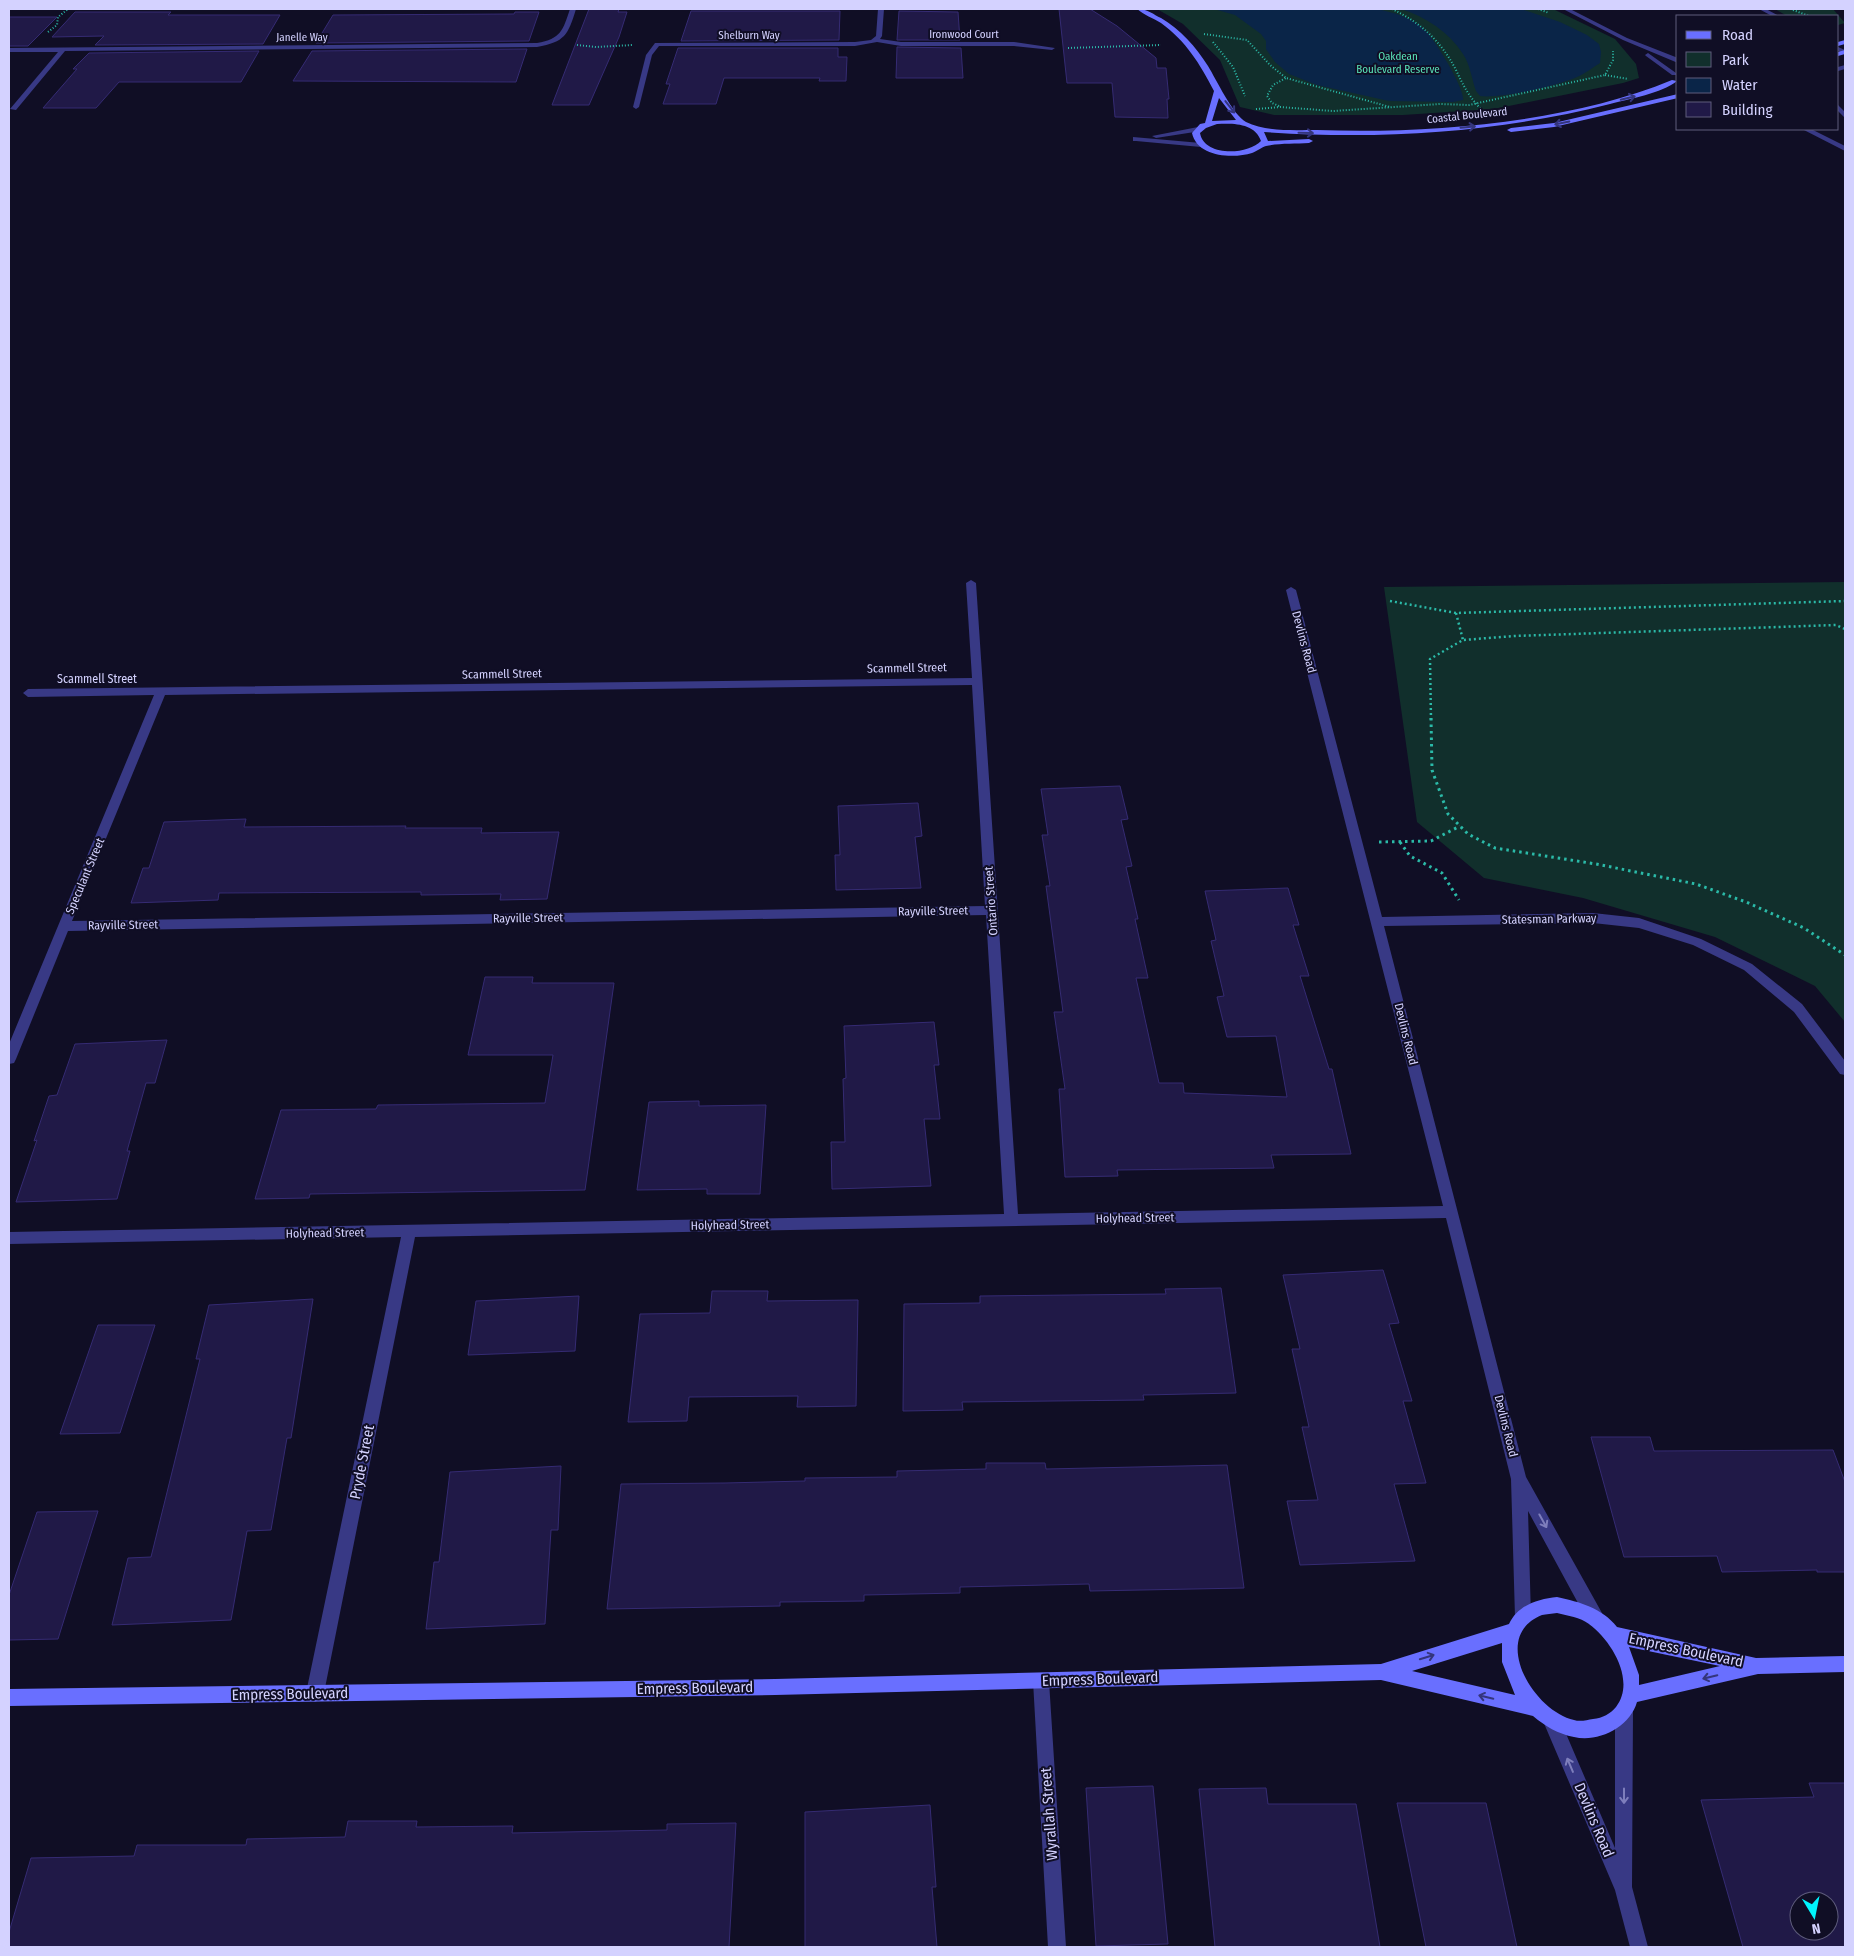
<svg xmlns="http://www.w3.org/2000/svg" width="1854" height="1956" font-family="'Fira Sans Condensed',sans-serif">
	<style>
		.green { fill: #112f2c }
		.water { fill: #0a2548 }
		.building { fill: #201947; stroke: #352b73; fill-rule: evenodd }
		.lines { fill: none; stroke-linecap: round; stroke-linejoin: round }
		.path-far2 { stroke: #2bbaa8; stroke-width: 2; stroke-dasharray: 1 2; stroke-linecap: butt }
		.path-far1 { stroke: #2bbaa8; stroke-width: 2.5; stroke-dasharray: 2 3; stroke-linecap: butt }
		.path { stroke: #2bbaa8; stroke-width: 3; stroke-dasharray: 2.5 4; stroke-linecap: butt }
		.street { fill: #383985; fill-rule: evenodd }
		.secondary { fill: #696fff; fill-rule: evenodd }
		.oneway { stroke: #34357c }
		.oneway2 { stroke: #7e7ebc }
		.labels { text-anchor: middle; stroke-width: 4; stroke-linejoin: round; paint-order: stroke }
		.far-street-label { font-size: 11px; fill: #d4d2ff; stroke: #100e25 }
		.far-park-label { font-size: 11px; fill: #5ae3b8; stroke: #100e25 }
		.street-label { font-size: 12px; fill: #d4d2ff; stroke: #100e25 }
		.near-street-label { font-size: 15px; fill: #d4d2ff; stroke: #100e25 }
	</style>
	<rect width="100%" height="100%" fill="#100e25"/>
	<path class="green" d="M1157,9h396l62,30 21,25 3,14 -16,5 -129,26 -91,6h-129l-34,-8 -20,-47 -37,-36z
		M1775,9h58l12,14 -7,2v-9h-51z
		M1845,582v440l-30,-36 -100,-49 -132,-39 -99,-20 -67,-56 -33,-235z"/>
	<path class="water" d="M1214,9h162c17,3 38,9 50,22 9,9 39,58 37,69l-10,2 -64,-1 -72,-16 -28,-11 -14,-12 -9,-13v-8l-5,-7 -26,-19z
		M1401,9h120l39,13 27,13 12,9 2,8 -1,11c-7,4 -15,11 -23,14 -20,9 -76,22 -97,19l-4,-5c-4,-11 -6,-27 -13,-37 -14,-22 -37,-37 -62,-45z"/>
	<path class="building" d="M589,9h30l-1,3h9l-8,25 -30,68h-37z
		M1059,9h31l27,17 39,32 1,10h9l3,31h-2l1,19 -53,-1 -3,-34h-45z
		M691,11h149l-1,29 -158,1z
		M899,11l59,1 2,28h-63z
		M75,12h96l-3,3h112l-17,29 -168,1 9,-9 -52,1z
		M515,12h24l-10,29 -213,2 17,-28 181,-1z
		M9,17h48l-29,29h-19z
		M897,47l64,1 2,30h-67z
		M678,48h160v9h9l-1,24h-27l1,-3h-96l-8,26h-53l7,-20h-4z
		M527,49l-11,33 -223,-1 19,-30z
		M259,51l-18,31h-122l-23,26h-53l34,-39h-4l16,-16z
		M1120,786l8,33 -7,1 11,46 -6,1 12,52h-3l13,59h-12l23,105h24l1,10 103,4 -11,-61 -49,1 -10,-40 7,-1 -13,-55 5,-1 -11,-49 83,-3 11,37h-6l16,51h-9l29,93h3l19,85 -80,1 3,13 -157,2 1,6 -53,1 -6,-88h6l-11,-77h9l-17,-126h4l-8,-51h6l-7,-46z
		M918,803l4,33 -7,1 6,51 -85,2 -1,-35h5l-2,-49z
		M246,819l-2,8 162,-1 -1,2h77l-1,5 78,-1 -12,67 -47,1 1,-6 -80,1v-3l-202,1 -1,7 -87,3 12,-35h6l15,-46z
		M485,977h48l-1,6h82l-29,207 -275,4 -1,4 -54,1 26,-89 95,-1 2,-4 167,-2 8,-48h-85z
		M934,1022l5,43h-5l6,54h-16l7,67 -99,3 -1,-47h14l-2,-63 3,-1 -2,-52z
		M167,1040l-12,43h-9l-19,68h3l-13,48 -101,3 21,-62 -3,1 15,-45 8,-1 18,-51z
		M699,1101v5l67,-1 -6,89h-53v-5l-70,1 12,-88z
		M1383,1270l16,53 -10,1 23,77h-9l23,82 -32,1 21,77 -115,4 -13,-64 31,-1 -16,-73h7l-17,-78h8l-17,-74z
		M1221,1288l15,105 -93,2 1,5 -182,2 1,8 -60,1 1,-107 76,-1v-7l186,-2 -1,-5z
		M712,1291h56l-1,10 91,-1 -2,106 -59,1 1,-11 -109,1 -2,24 -59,1 12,-108 70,-1z
		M579,1296l-4,55 -107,4 8,-54z
		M313,1299l-22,139h-4l-16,92 -24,1 -16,89 -119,5 16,-67 23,-1 49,-198h-4l13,-54z
		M98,1325h57l-35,108 -60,1z
		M1591,1437h59l4,14 179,-1 12,32v90h-28v-2l-95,2 -5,-16 -93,1z
		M986,1463h59l1,6 181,-4 17,123 -154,3 -1,-7 -129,3v6l-96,2v6l-84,1v4l-173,3 14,-125 104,-1 80,-2v-3l92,-1v-6l89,-2z
		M561,1466l-3,64h-7l-6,94 -119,5 8,-67h5l11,-90z
		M98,1511l-40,128 -49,1v-45l28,-83z
		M1809,1783h36v164h-102l-42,-147 113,-3zM1799,1901h30v30h-30z
		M1153,1786l15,158 -72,2 -10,-158z
		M1266,1788l2,16h88l24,143h-165l-16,-158z
		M1397,1803h89l31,144h-91z
		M930,1805l6,82h-4l5,60h-132v-135z
		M348,1821h69l-1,6 97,-1 -1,7 155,-3v-6l69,-1 -7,124h-720v-15l22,-74 103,-2 3,-11h109l1,-6 98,-2z"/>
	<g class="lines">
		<path class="path-far2" d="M1392,9c29,14 49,32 64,61 7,15 13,27 25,39
			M1538,9l11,4
			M1793,10l16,6
			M48,32l9,-7 1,-8 10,-8
			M1204,34l43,6 23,25 16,13 104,29
			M1213,42l20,25 12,29
			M577,45l19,2 37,-2
			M1068,48l93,-3
			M1605,75l23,4
			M1279,106l-7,-3 -5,-7 6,-11 13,-7
			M1256,109l24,-2 53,4 107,-7 29,1 136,-30 8,-15v-9"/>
		<path class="path-far1" d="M1390,601l66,12 389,-12
			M1456,613l7,27
			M1431,720l-1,-61 33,-19 51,-4 322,-11 9,4"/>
		<path class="path" d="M1431,718l1,52 16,44 20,20 27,14 101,16 100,20 50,18 58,26 41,27
			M1379,842l52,-1 29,-15
			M1400,842l10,14 32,17 17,27"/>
		<path class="street" d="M570,9h6c-8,26 -11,33 -39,38l-472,4 -49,59 -6,-1 48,-57h-49v-4l528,-5c24,-4 26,-13 33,-34z
			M878,9h6l-2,27 -2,3 21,3h113l41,6 -3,2 -38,-4h-113l-24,-4 -22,4h-196l-7,9 -13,52 -3,2 -3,-2 13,-52 9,-12 200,-1 16,-2 5,-4z
			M1563,9h7l57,29 51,20v5l-55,-23z
			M1759,9h7l13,7h-7z
			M1838,47l7,3v4l-7,-3z
			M1648,53l28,20v2h-4l-26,-19 -1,-1z
			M1845,65v4l-7,2v-4z
			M1838,105l7,7v6l-7,-7z
			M1198,127l4,2 -1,2 -45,7 -4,-2z
			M1802,129h9l34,17v5z
			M1133,137l68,6 4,2 -4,2 -65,-6h-3z
			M971,580l5,3 42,631 425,-8 -157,-616 5,-3 5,3 86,327 211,-4 46,5 62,21 51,25 50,40 43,57v14l-5,-1 -46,-62 -50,-42 -51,-25 -54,-17 -46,-5 -209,3 142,551 76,136 2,6 -2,6 -6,2 -6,-2 -62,-114 3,106 -2,6 -6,2 -6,-2 -2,-6 -4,-138 -65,-261 -1031,19 -91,456 -3,6 -6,3 -6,-3 -3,-6 95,-456 -392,7v-12l995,-18 -18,-299 -918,16 -52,128 -2,4 -5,1v-20l145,-349 -126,2 -5,-4 5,-4 944,-11 -6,-95zM972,685l13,221 -913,15 93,-226z
			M1041,1673l6,2 2,6 17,266h-18l-15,-266 2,-6z
			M1624,1703l6,3 3,6 -1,175 16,60h-18l-15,-57 -72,-169 3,-6 6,-3 6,3 57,133v-136l3,-6z"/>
		<path class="secondary" d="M1137,9c9,-1 16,5 24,9 19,11 35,29 47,48 8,13 25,49 38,56 20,10 49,8 71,8 112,4 251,-7 355,-50l5,1c-15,12 -48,18 -67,23 -114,29 -229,36 -346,28l4,9 41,-2 4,2 -4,2c-14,1 -30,0 -43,3 -4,1 -9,5 -14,7 -19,6 -55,4 -60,-20l8,-9 5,-1 9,-32c-14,-27 -28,-50 -53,-68 -8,-5 -17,-8 -24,-14zM1219,98l17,22 -24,1zM1217,124c16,-1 38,-1 44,17 -13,14 -57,16 -61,-8l6,-5z
			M1845,40v4l-7,2v-4z
			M1845,50v4l-7,2v-4z
			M1678,94v4l-124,29 -43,5 -4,-2 4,-2 43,-5z
			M1557,1597c23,5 45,11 60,30l139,31 89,-2v16l-87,2 -121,28c-7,25 -39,41 -63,35 -16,-3 -29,-11 -41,-21l-152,-36 -606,15 -766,11v-17l766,-10 606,-15 128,-40c9,-19 29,-25 48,-27zM1557,1613c11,3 23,4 32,11 23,17 47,57 27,83 -6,7 -13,11 -23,12 -6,1 -13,3 -19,1 -41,-9 -85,-84 -32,-105 4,-1 10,-1 15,-2zM1502,1643v19l13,33 -103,-24zM1629,1647l91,19 -81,19v-10z"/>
	</g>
	<defs><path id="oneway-shaft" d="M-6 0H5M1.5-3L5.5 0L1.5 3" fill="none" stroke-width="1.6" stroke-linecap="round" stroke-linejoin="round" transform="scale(1.25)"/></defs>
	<g class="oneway">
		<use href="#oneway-shaft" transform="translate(1628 98) rotate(-14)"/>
		<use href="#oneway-shaft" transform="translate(1230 107) rotate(52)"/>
		<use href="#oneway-shaft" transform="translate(1562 123) rotate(168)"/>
		<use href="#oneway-shaft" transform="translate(1468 127) rotate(-5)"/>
		<use href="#oneway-shaft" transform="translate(1306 133) rotate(1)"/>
		<use href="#oneway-shaft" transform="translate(1427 1657) rotate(-17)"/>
		<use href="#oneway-shaft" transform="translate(1710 1677) rotate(167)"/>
		<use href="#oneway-shaft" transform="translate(1486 1697) rotate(-167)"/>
	</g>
	<g class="oneway2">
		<use href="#oneway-shaft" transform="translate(1543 1521) rotate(61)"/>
		<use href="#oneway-shaft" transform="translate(1570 1765) rotate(-113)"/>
		<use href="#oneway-shaft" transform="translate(1624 1796) rotate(90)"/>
	</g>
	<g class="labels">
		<g class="far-street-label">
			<text x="964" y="38">Ironwood Court</text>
			<text x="749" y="39">Shelburn Way</text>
			<text x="302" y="41">Janelle Way</text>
			<text transform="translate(1467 115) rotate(-6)" y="4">Coastal Boulevard</text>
		</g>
		<g class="far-park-label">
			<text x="1398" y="60">Oakdean<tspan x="1398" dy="13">Boulevard Reserve</tspan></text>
		</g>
		<g class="street-label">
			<text transform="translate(1304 642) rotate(75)" y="4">Devlins Road</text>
			<text transform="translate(907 668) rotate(-1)" y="4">Scammell Street</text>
			<text transform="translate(502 674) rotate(-1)" y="4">Scammell Street</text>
			<text x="97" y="683">Scammell Street</text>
			<text transform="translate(85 876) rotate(-67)" y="4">Speculant Street</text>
			<text transform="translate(991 901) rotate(-94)" y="4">Ontario Street</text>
			<text transform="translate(933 911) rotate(-1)" y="4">Rayville Street</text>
			<text transform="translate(528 918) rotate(-1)" y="4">Rayville Street</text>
			<text transform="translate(1549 919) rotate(-1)" y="4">Statesman Parkway</text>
			<text transform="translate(123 925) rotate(-1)" y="4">Rayville Street</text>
			<text transform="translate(1406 1034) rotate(76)" y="4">Devlins Road</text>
			<text transform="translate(1135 1218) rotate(-1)" y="4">Holyhead Street</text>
			<text transform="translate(730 1225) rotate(-1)" y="4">Holyhead Street</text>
			<text transform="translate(325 1233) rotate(-1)" y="4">Holyhead Street</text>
			<text transform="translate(1506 1426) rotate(76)" y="4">Devlins Road</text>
		</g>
		<g class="near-street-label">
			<text transform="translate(362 1462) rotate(-79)" y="5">Pryde Street</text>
			<text transform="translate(1686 1650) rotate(12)" y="5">Empress Boulevard</text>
			<text transform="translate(1100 1679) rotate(-2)" y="5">Empress Boulevard</text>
			<text transform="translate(695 1688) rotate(-1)" y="5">Empress Boulevard</text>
			<text transform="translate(290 1694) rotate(-1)" y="5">Empress Boulevard</text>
			<text transform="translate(1049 1814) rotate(-94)" y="5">Wyrallah Street</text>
			<text transform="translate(1594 1820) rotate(67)" y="5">Devlins Road</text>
		</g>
	</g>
	<rect width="1854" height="1956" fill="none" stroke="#d4d2ff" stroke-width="20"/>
	<rect x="1676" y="15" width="162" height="115" fill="#100e25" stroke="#5e5c7c"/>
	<rect x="1686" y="31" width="25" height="8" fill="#696fff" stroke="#5e5c7c"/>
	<text x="1722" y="40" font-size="15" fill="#d4d2ff">Road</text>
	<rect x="1686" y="52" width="25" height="15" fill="#112f2c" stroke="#5e5c7c"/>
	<text x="1722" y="65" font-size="15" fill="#d4d2ff">Park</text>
	<rect x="1686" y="78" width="25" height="15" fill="#0a2548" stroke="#5e5c7c"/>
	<text x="1722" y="90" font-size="15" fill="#d4d2ff">Water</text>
	<rect x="1686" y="102" width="25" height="15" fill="#201947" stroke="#5e5c7c"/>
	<text x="1722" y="115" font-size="15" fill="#d4d2ff">Building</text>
	<g transform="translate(1814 1916) rotate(170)"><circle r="24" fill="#100e25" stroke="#5e5c7c"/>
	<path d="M0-4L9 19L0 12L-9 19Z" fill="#00f4fd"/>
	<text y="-8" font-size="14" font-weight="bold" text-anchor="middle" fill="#d4d2ff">N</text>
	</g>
</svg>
